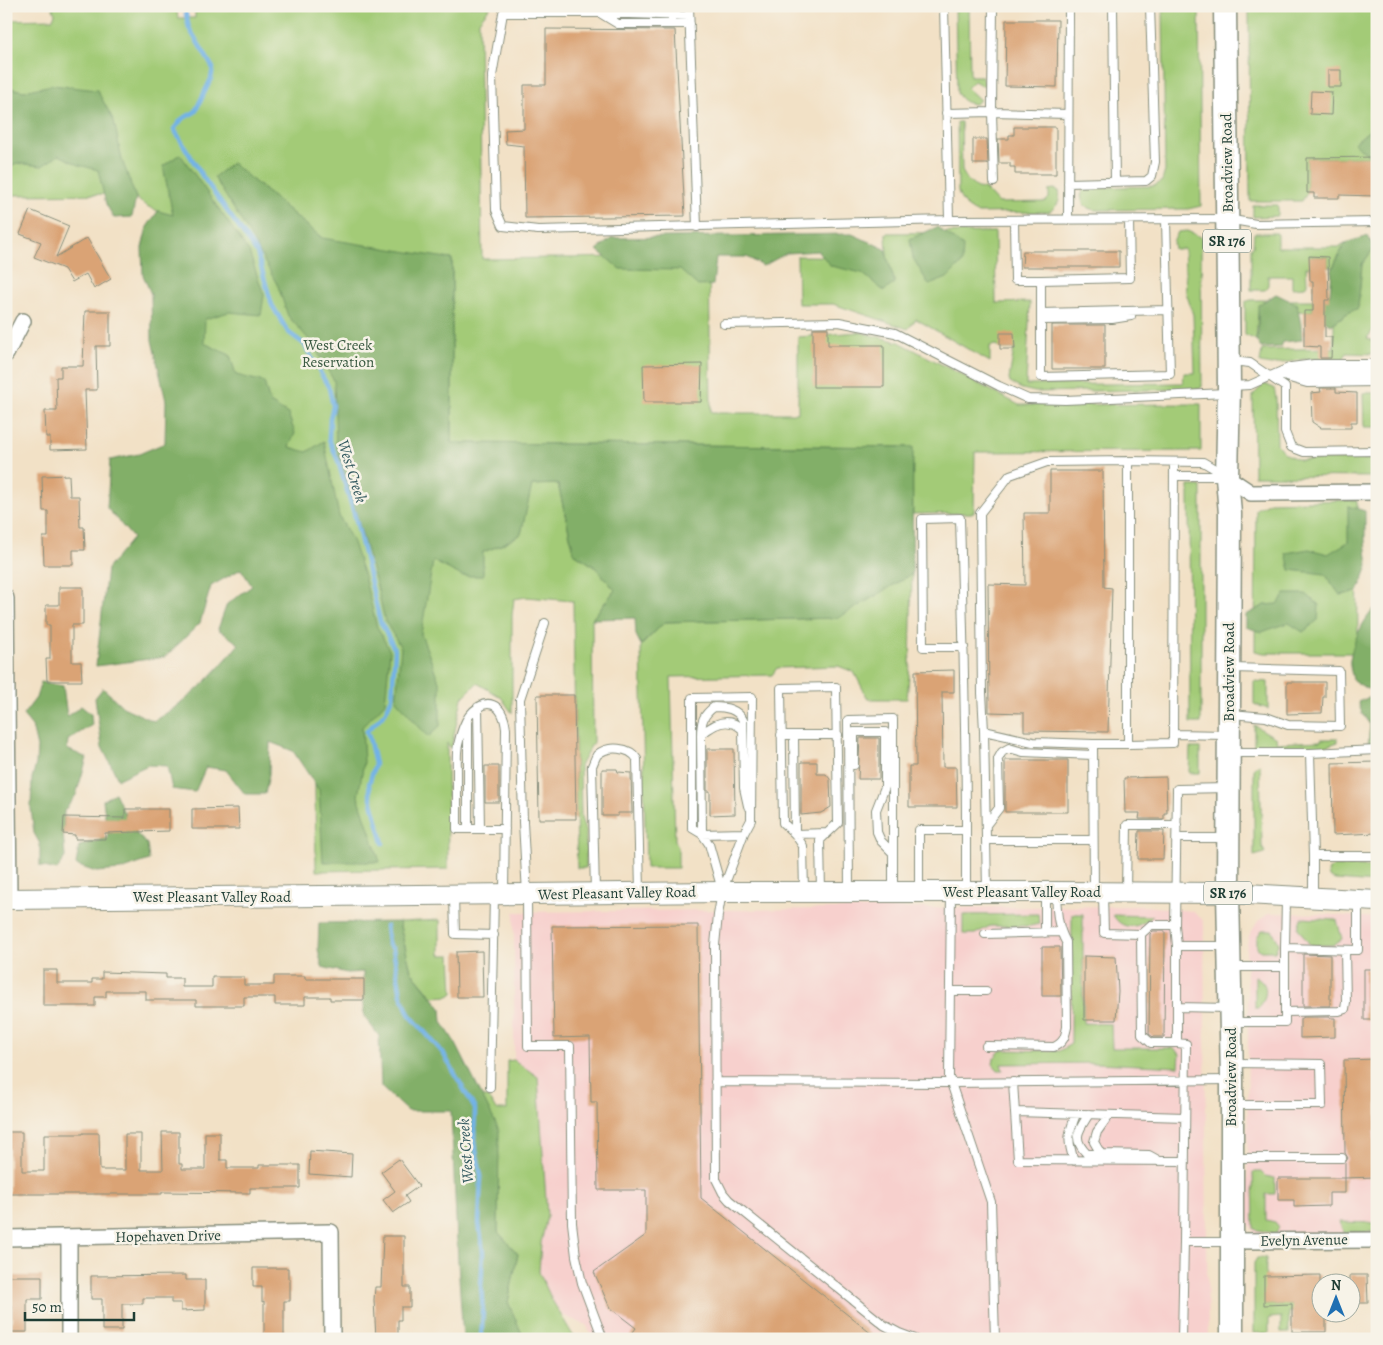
<svg xmlns="http://www.w3.org/2000/svg" width="1383" height="1345" font-family="Alegreya,serif">
	<style>
		.built { fill: #f7d0cd }
		.green { fill: #a3cb77; stroke: #618456; fill-rule: evenodd }
		.forest { fill: #82af68; stroke: #50764e }
		.lines { fill: none; stroke-linecap: round; stroke-linejoin: round }
		.stream { stroke: #72b2e6; stroke-width: 4.5 }
		.building { fill: #daa375 }
		.lane-casing { stroke: #888f7d; stroke-width: 10 }
		.street-casing { stroke: #888f7d; stroke-width: 18 }
		.secondary-casing { stroke: #888f7d; stroke-width: 22 }
		.primary-casing { stroke: #888f7d; stroke-width: 25 }
		.lane { stroke: #fff; stroke-width: 8 }
		.street { stroke: #fff; stroke-width: 15 }
		.secondary { stroke: #fff; stroke-width: 20 }
		.primary { stroke: #fff; stroke-width: 22 }
		.labels { text-anchor: middle; stroke-width: 5; stroke-linejoin: round; paint-order: stroke }
		.shield { fill: #f7f3e8; stroke: #60746a; stroke-width: 1 }
		.shield-label { font-size: 14px; font-weight: bold; fill: #1f3d34 }
		.street-label { font-size: 15px; fill: #1f3d34; stroke: #f7f3e8 }
		.park-label { font-size: 15px; fill: #395941; stroke: #f7f3e8 }
		.water-label { font-size: 16px; font-style: italic; fill: #345a60; stroke: #f7f3e8 }
	</style>
	<rect width="100%" height="100%" fill="#f7f3e8"/>
	<filter id="ink" filterUnits="userSpaceOnUse"><feTurbulence type="fractalNoise" baseFrequency=".02" numOctaves="2"/><feDisplacementMap in="SourceGraphic" scale="10" xChannelSelector="R" yChannelSelector="G"/><feConvolveMatrix kernelMatrix="1 2 1 2 8 2 1 2 1" color-interpolation-filters="sRGB"/></filter>
	<filter id="wash" filterUnits="userSpaceOnUse"><feTurbulence type="fractalNoise" baseFrequency=".0096" numOctaves="4" result="noise"/><feDisplacementMap in="SourceGraphic" scale="20" xChannelSelector="R" yChannelSelector="G"/><feGaussianBlur stdDeviation="1.12" result="paint"/><feColorMatrix in="noise" values="0 0 0 0 0 0 0 0 0 0 0 0 0 0 0 0 0 1.4 0 .05"/><feComposite in="paint" operator="in"/></filter>
	<g filter="url(#wash)">
		<rect width="100%" height="100%" fill="#f2e1c6"/>
		<path class="built" d="M1145,906l47,5 10,8 2,6 4,414h-613l-9,-14 -22,-9 -12,-16 -13,-28 2,-29 6,-27 -33,-156v-148z
			M1270,913l49,1 58,4v318l-122,-2 -8,-13 1,-214 -2,-57 3,-14 9,-15z"/>
		<path class="green" d="M52,6h124l2,12h17v-12h296l-12,15 3,238 227,-3 2,157h87v-76l61,-5 40,10 120,63 182,-1v47l-226,1 -1,61 -61,1 -1,-67 -460,-4v-183l-6,307 55,-22 20,-11 10,-49 27,-1 16,69 21,14 20,23 -23,29 1,123 -13,24 1,52 5,15v35h-9l-4,-267 -47,-4 -12,2 -2,16v98l-11,-16 -24,-14 -15,15 -11,51 -4,-6 1,126 -132,2 -5,-415 -132,1v-264l-6,23c-11,-3 -35,-11 -39,-22l-128,1v-175l47,-1 2,-5zM249,178h1l72,60 -41,10z
			M955,6h14l1,70h12l3,9 -2,1 -9,-5 -7,7 13,12 -5,4c-9,-1 -13,-3 -18,-11z
			M1163,6h36l2,200 -13,3 -93,1 -11,-4 -3,-10 3,-8 70,-2 8,-5 3,-10z
			M1251,6h126v121l-5,1 -18,15 17,14 -64,1v35l-5,8h-52l-1,-193z
			M957,122h4l1,49 6,10 9,7 8,1 13,14 47,-1 4,-4v-8l5,-1 5,2c2,11 -2,15 -10,21l-71,1c-10,-5 -17,-10 -20,-21z
			M1253,205h25v11l-25,1z
			M1187,231l14,6 1,150 -3,2 -164,3 -13,-3 -12,-6 -1,-4 5,-30h-14l-4,-4 -6,1v16l-74,-43 -8,10 -75,-25h-35l-1,-48 90,1 -1,-24 109,-1 1,71 34,-1 -4,83 157,-2 1,-10h11l-2,-58 -7,-23 -2,-43h-10l-1,-7 5,-10z
			M1254,233h23v14h61l7,-4 -12,24h-5v-10l-18,-1v11h-4l1,16 -2,4 -13,1v-12h-24v9l-3,5h-14v-43h2z
			M1374,248h3v77l-10,13 10,5v11l-30,-1 -4,6h-37l-35,6 -11,-2 2,-13 72,-2v-25l12,-9 12,-6 4,-44z
			M1251,300h62v11l-55,1 -2,28 -11,-5v-33z
			M1264,384l10,4 2,10 1,46 7,9 15,7 78,-1v18l-123,-1 -1,-81z
			M1363,393h14v34h-13z
			M1189,486h12v237h-11z
			M1357,500l1,153h-94l-9,-2 1,-142 14,-7z
			M912,574l-2,91 -3,34h-39l-14,-27 -16,-6 -61,2 -5,7 -101,2 4,163 3,7v21h-32l-5,-222 24,-24 173,-4z
			M1254,681l14,1v27l-14,-5z
			M1254,725l22,13 1,5 44,-2v-2h17v3l-12,4 -72,1z
			M1190,748h10v25h-11z
			M1260,764l2,82 3,7 -11,3v-89z
			M1334,866l43,1v16l-42,-3 -6,-3 -1,-6z
			M1038,914l1,10 -9,2h-40l-15,8h-12v-19z
			M1072,914h11v109l28,1 1,24h61l7,6 -1,13 -81,-4 -97,1 2,6h-5l-5,-6 1,-6 7,-8 58,1 12,-7z
			M1113,915l40,1c-14,12 -30,16 -40,-1z
			M1301,918l36,2 5,19 -9,6h-23l-12,-17z
			M440,920v35h11l2,38 -4,3 -16,1 -22,-26 -12,-49z
			M1262,930h10l7,13 -4,8h-13l-5,-3v-11z
			M1255,976c15,8 12,20 4,32h-4z
			M514,1060l24,17 9,139 -6,27 -2,29 13,28 23,39h-51l-16,-37 10,-48 -20,-22v-26l-17,-109h7l8,13h11v-49z
			M1253,1172h8l4,4 10,2v16h-9v26l9,2 4,5 -3,7 -22,-5z
			M1340,1222l37,1v9h-34z
			M1257,1258h9l-1,47 55,-1v8l9,1h-3l-34,-1h-3v21h-8v-16l-12,1v15h-15v-70z"/>
		<path class="forest" d="M52,85l45,5 17,31 8,39 14,38 -4,19 -18,1 -8,-14 -8,-34 -19,-5 -20,-10 -17,11 -26,-3 -10,10v-86l18,4z
			M1377,127v30h-6l-17,-14 18,-15z
			M180,154l69,98 15,43 -3,20 -32,-3 -24,7 -1,24 26,12 6,20 28,7 6,21 18,11 7,19 -6,14 18,5 17,-11 15,75 13,24 12,36 13,51 13,24 -5,52 -23,24 2,35 -6,34 22,66h-57l-4,-72 -26,-39 -23,-9 -1,32 -4,20h-20l-19,-24 -20,-3 -11,25 -23,-3 -5,-23 -19,-1 -30,14 -16,-32 -7,-49 8,-10 20,19 30,14c37,-20 59,-45 86,-77l-21,-15 9,-25 25,-18 -11,-17 -30,17 -11,37 -35,34 -69,9 11,-97 26,-31 -26,-30 3,-48 29,-6 26,-11 1,-42 -14,-61 -1,-46 -8,-19 -1,-27 5,-21 11,-16 15,4 -10,-49z
			M232,163l90,75 130,21v184l461,4 -1,127 -74,44 -173,4 -24,23 -5,-10 -1,-17 -43,1 23,-29 -20,-23 -21,-14 -16,-69 -26,1 -11,49 -20,11 -18,7v24h-21l-29,-15 -12,73 19,50v42l-12,11 -32,-37 5,-52 -16,-27 -8,-35 -41,-142 -2,-63 -22,-38 -24,-27 -10,-30 -31,-56 -33,-53z
			M937,227l26,19 -1,17 -15,15 -18,7 -16,-27 -3,-19z
			M852,234l33,15 10,34 -11,8 -22,-18 -31,-7 -13,-15 -31,2 -24,13 -16,-9h-31l-3,28 -15,1 -18,-16 -60,-1 -23,-19 15,-12z
			M1368,236l6,12 -12,16 -4,44 -12,6 -15,11 -11,-8 1,-12 9,-11 2,-24 13,-27z
			M1276,294l21,10 4,21 1,15 -19,2 -2,5 -20,1 -5,-8 2,-8v-27z
			M1348,506l17,5v30l3,25 -10,26 -18,3 -15,-21 -35,-4 -4,-17 23,-4 19,5 20,-12z
			M1285,594h21l13,11 -1,15 -15,12 -14,-9 -28,9 -15,-5v-12l19,-10 13,-1z
			M1377,606v81l-10,2 -14,-9c-1,-6 -4,-14 -3,-20 3,-19 13,-41 27,-54z
			M41,682l22,4 4,31 14,-11 10,8 1,11 -24,15 -1,9 20,9 -11,37 -12,16 -1,22 2,24 -8,13 -17,-4v-22l-6,-11 -3,-25 1,-30 4,-14 1,-17 -5,-21 -9,-11 13,-17z
			M1377,694v50h-9l2,-19 -8,-12 -4,-11z
			M115,793c11,22 12,34 32,51l2,16 -28,10 -25,2 -20,-7 3,-19 29,-8 -5,-38z
			M399,922l12,49 30,37 1,14 14,22 43,86 -1,102 20,22 -10,48 16,37h-61l-5,-77 -7,-151h-44l-26,-24 -2,-51 -15,-20 -1,-44 -16,1 -25,-6 -4,-18 1,-26z"/>
		<g class="lines">
			<path class="stream" d="M184,6l5,22 24,40 -2,11 -16,33 -13,7 -8,10 29,48 54,76 15,52 16,27 16,12 25,44 4,18 -3,12 -1,21 9,22 18,59 24,101 15,29 -3,48 -7,15 -19,19 3,5 6,27 -6,20 1,10 13,49
				M386,926l2,18 5,5 8,46 8,19 34,39 32,56 -1,31 7,36 -2,47 4,29 -2,35 2,24 -2,28"/>
		</g>
		<g id="blocks">
			<path class="building" d="M1006,20h52l-1,67 -52,-1z
				M546,29l129,1 10,186 -160,2 -1,-72 -18,-2 -1,-14 19,-1v-44h22z
				M1328,70h13v17h-13z
				M1311,91l21,1 -1,23 -21,-1z
				M1014,127h42v47h-41v-7h-5v-4h-11l-1,-24h11v-4h5z
				M973,139h14l1,25h-15z
				M1377,157l-1,39 -37,-1v3h-25v-5h-7v-35z
				M30,210l39,16 -13,31 31,-19 24,41 -17,10 -8,-15 -14,8 -8,-13 -30,-12 7,-15 -21,-8z
				M1023,251h96v16h-97z
				M1309,256l19,1 1,43h-4v37h7l-1,21h-11v-11l-16,-1v-35h9v-30h-3z
				M85,311h25v35h-14l1,44h-12l2,59 -37,1v-13h-4l-1,-26h12l-1,-34h5v-11h22z
				M1052,325h53v44h-53z
				M813,328h15v17h56v42h-71z
				M1000,333h14l1,16h-15z
				M702,364l-1,38h-57l-1,-37z
				M1320,388h16v4l21,1v29h-6v6h-30l-9,-6 -1,-29 10,-1z
				M1050,471h53l1,116 8,1 -4,144 -84,-1v-18l-35,-1 -1,-128 37,1 -1,-72h26z
				M69,475l1,21h9l1,31h4l1,23h-12v15h-29l-1,-28h5v-26h-5l-1,-35z
				M59,587h24v38h-11v37h9l1,19h-35l-1,-22h4v-34h-4v-20h13z
				M954,670v22h-12l1,75h13l1,40h-48v-41h7l-1,-95z
				M1287,682h38v15h-2l-1,16 -35,1z
				M537,695h37l2,124h-37z
				M860,738h19v41h-21z
				M707,749h27l1,65 -25,1v-24h-3z
				M1005,760h63v52h-63z
				M801,762h16v12h9l4,5 1,28 -10,6 -20,2z
				M1377,762v71l-44,2 -1,-72z
				M485,766h14v36h-14z
				M602,769h15l1,3 13,1 1,40h-14v3h-16z
				M1166,777l1,36h-3v6h-25l1,-6h-15l-1,-35z
				M238,808l1,21h-47v-20z
				M125,809h44v22l-64,2v6h-30v-4l-12,-1 1,-17 61,1z
				M1139,831h25l-1,28h-25z
				M698,925l3,273 177,141h-250l8,-11 -26,-20 -16,-36 52,-37v-45h-48l-1,-88h-6l-1,-65 -36,1 -2,-112z
				M1153,931h12l-1,106h-11l-4,-3 1,-100z
				M1042,947h18l1,49h-19z
				M482,951l1,46h-26l-1,-45z
				M1303,954l27,1v51h-27z
				M1084,956l32,1 2,34 -2,29h-32z
				M1364,969h13v51h-13z
				M43,970h14v13h35v-4h10v-7l64,2v4h16v9h30v-10h32v8h30v-9h31v3h59v21h-34v-3h-25v8h-30v-8h-31v9h-48v-6h-50v-9h-40v6h-11v9h-52z
				M1303,1017h27v1h5v19l-35,1v-19z
				M1377,1059v72h-3l1,46 -30,1v15h-16v13l-35,1v-7h-16v-22h67v-15l3,-5 -3,-5 -1,-93z
				M6,1132h16v39h22v-37h39v-1h16l1,37h25v-36h16v36h22l-1,-38h17v32h3v5h23v-36h15v27h7v8h32v-3h41v23h-50v5l-88,-1v2h-153v-45h-3z
				M310,1151l42,3 -1,23 -42,-3z
				M399,1159l20,27 -14,10 4,6 -16,11 -10,-13 12,-9 -14,-19z
				M383,1236h21v51h6v20h-9v13h-3v19h-22l-2,-39 1,-13h6z
				M253,1268h35v10h2v23h-6v38h-20v-38l-2,1v-15h-9z
				M186,1275v5h19v30l-24,1v-8h-10v-5h-28v6h-21v26h-20v-31h-11v-23z
				M1320,1275v38h6v19h-34v-28l-28,1v-29z
				M1350,1275h17l1,28h-18z
				M9,1276h33v23h-15v33h-15v-27h-3z"/>
		</g>
	</g>
	<g filter="url(#ink)">
		<use href="#blocks" fill-opacity="0" stroke="#888f7d" stroke-width="1"/>
		<g class="lines">
			<g class="lane-casing">
				<path id="lane" d="M508,6l-5,7 -11,63 4,134 7,16 35,4 411,-10 278,-1 29,5 121,-2
					M689,6l8,221
					M944,6l5,214
					M993,6l-1,106 76,2
					M1113,6l2,176
					M503,13h96l90,3
					M600,13l18,11h72
					M946,113l46,-1 2,70
					M1068,183l78,-2 6,-5 3,-14 -5,-156
					M1014,220l1,60h26v97l129,-3 -4,-154
					M1068,220l1,-214
					M1041,280l89,-2 -1,-58
					M1041,313l128,-3
					M1041,320l71,-1 19,-3
					M724,324l115,-2 56,11 104,53 29,13 37,1 162,-7
					M1231,361l19,2 35,24v45l6,15 13,5 73,-1
					M1299,368l13,3 65,-1
					M1284,371l27,6 66,-2
					M1276,374l31,9 70,-1
					M1231,386l19,-1 41,-18 23,-3h63
					M1128,461l75,1 22,13
					M1174,476h50
					M545,623l-25,76 3,123 4,72 1,152h42l2,177 4,33 6,27 21,56
					M964,647h-41l-1,-128 38,-1c3,104 6,208 6,312
					M478,707l2,122
					M1231,714l35,3 22,8 52,1 -1,-55 -107,-3
					M468,723v106
					M984,731l-2,-38 -2,-180 30,-38 37,-13 81,-1v283h-35
					M1173,734l53,1
					M701,735c0,-13 2,-20 13,-28 12,0 23,2 29,13v10
					M781,735h57
					M794,735l1,99 32,-1
					M1128,744l45,-1 1,-281
					M1231,753h79l3,103
					M1310,753l67,-3
					M854,765v-33h31v55l-9,23 1,22 4,9 11,11
					M986,825l13,-17 -1,-49 4,-7 7,-4 14,4 70,3
					M744,833l-42,1 -1,-99c13,-12 28,-19 42,-5l1,58 4,18
					M1177,838h50
					M986,840h107
					M722,890l-13,-46 -7,-10 -10,-6v-130l60,-1 -1,123 -7,13 -22,59 -4,23 -3,30 1,234 7,14 6,7 155,125 15,8 16,6
					M919,890v-60h47v61
					M849,891l-1,-171 45,-1v171
					M987,891l-3,-160 49,11 60,2 1,148
					M595,892l-3,-126c2,-4 3,-8 5,-11 11,-10 33,-8 40,4l3,132
					M804,892l-1,-46 -8,-12 -12,-11 -2,-135 55,-1 2,136 -18,17 1,52
					M1126,892l1,-67h50
					M504,893l2,-164c-3,-26 -20,-34 -37,-13 -5,7 -9,20 -11,29 -2,8 -1,18 -1,27 0,19 0,38 0,57h48
					M951,893l-2,184 42,125 4,137
					M1103,894l1,39 37,1 10,-9h24
					M454,896l1,38 39,1
					M1313,898v-42h64
					M1045,933v-40
					M985,934l76,-2
					M1141,934l1,101 9,8h26v-36l52,1
					M1177,946h51
					M1285,948l1,-50
					M1232,967h53
					M950,991h36
					M1177,1007v-61l-2,-21 2,-136 50,-1
					M1285,1012l54,-1 6,-2 1,-7 -1,-52
					M1233,1022h52v-74l73,2v-48
					M1177,1043l9,1 -2,198
					M986,1046l68,1c10,-5 11,-10 13,-20l-1,-85c-9,-16 -9,-31 -10,-48
					M1233,1063l88,1 1,41h-88
					M715,1082l236,1 279,-3
					M1013,1082l5,78 167,1
					M490,1087l4,-191
					M1016,1112l169,5
					M1089,1114c-10,16 -18,24 -2,40h14
					M1109,1115l-12,17 -3,10 7,12 48,1 9,5
					M1233,1158h109
					M1074,1161c-7,-22 -6,-26 2,-47
					M1182,1339l2,-97h45"/>
			</g>
			<g class="street-casing">
				<path id="street" d="M6,354l17,-33
					M1227,477l24,16 126,-1
					M6,598l3,301
					M6,1238l325,-6 1,107
					M69,1238v101
					M1231,1241l146,-1"/>
			</g>
			<g class="secondary-casing">
				<path id="secondary" d="M6,899l716,-7h334l172,1 149,8"/>
			</g>
			<g class="primary-casing">
				<path id="primary" d="M1225,6l4,381 -2,90 3,37 -2,379 4,187v259"/>
			</g>
			<use href="#lane" class="lane"/>
			<use href="#street" class="street"/>
			<use href="#secondary" class="secondary"/>
			<use href="#primary" class="primary"/>
		</g>
	</g>
	<g class="labels">
		<g class="shield">
			<rect x="1203" y="229.5" width="48" height="23" rx="4"/>
			<rect x="1204" y="881.5" width="48" height="23" rx="4"/>
		</g>
		<g class="shield-label">
			<text x="1227" y="246">SR 176</text>
			<text x="1228" y="898">SR 176</text>
		</g>
		<g class="street-label">
			<text transform="translate(1227 163) rotate(-91)" y="5">Broadview Road</text>
			<text transform="translate(1229 672) rotate(-90)" y="5">Broadview Road</text>
			<text x="1022" y="897">West Pleasant Valley Road</text>
			<text transform="translate(617 893) rotate(-1)" y="5">West Pleasant Valley Road</text>
			<text x="212" y="902">West Pleasant Valley Road</text>
			<text transform="translate(1231 1077) rotate(-90)" y="5">Broadview Road</text>
			<text transform="translate(168 1236) rotate(-1)" y="5">Hopehaven Drive</text>
			<text transform="translate(1304 1240) rotate(-1)" y="5">Evelyn Avenue</text>
		</g>
		<g class="park-label">
			<text x="338" y="350">West Creek<tspan x="338" dy="17">Reservation</tspan></text>
		</g>
		<g class="water-label">
			<text transform="translate(353 471) rotate(73)" y="6">West Creek</text>
			<text transform="translate(465 1151) rotate(-94)" y="6">West Creek</text>
		</g>
	</g>
	<rect width="1383" height="1345" fill="none" stroke="#f7f3e8" stroke-width="25"/>
	<g transform="translate(1336 1298)"><circle r="24" fill="#f7f3e8" stroke="#a1aaa0"/>
	<path d="M0-4L9 19L0 12L-9 19Z" fill="#1f6fb2"/>
	<text y="-8" font-size="14" font-weight="bold" text-anchor="middle" fill="#1f3d34">N</text>
	</g>
	<path d="M25 1312v8h109v-8" fill="none" stroke="#1f3d34" stroke-width="2.5"/>
	<text x="32" y="1312" font-size="15" fill="#1f3d34" stroke="#f7f3e8" stroke-width="4" paint-order="stroke">50 m</text>
</svg>
